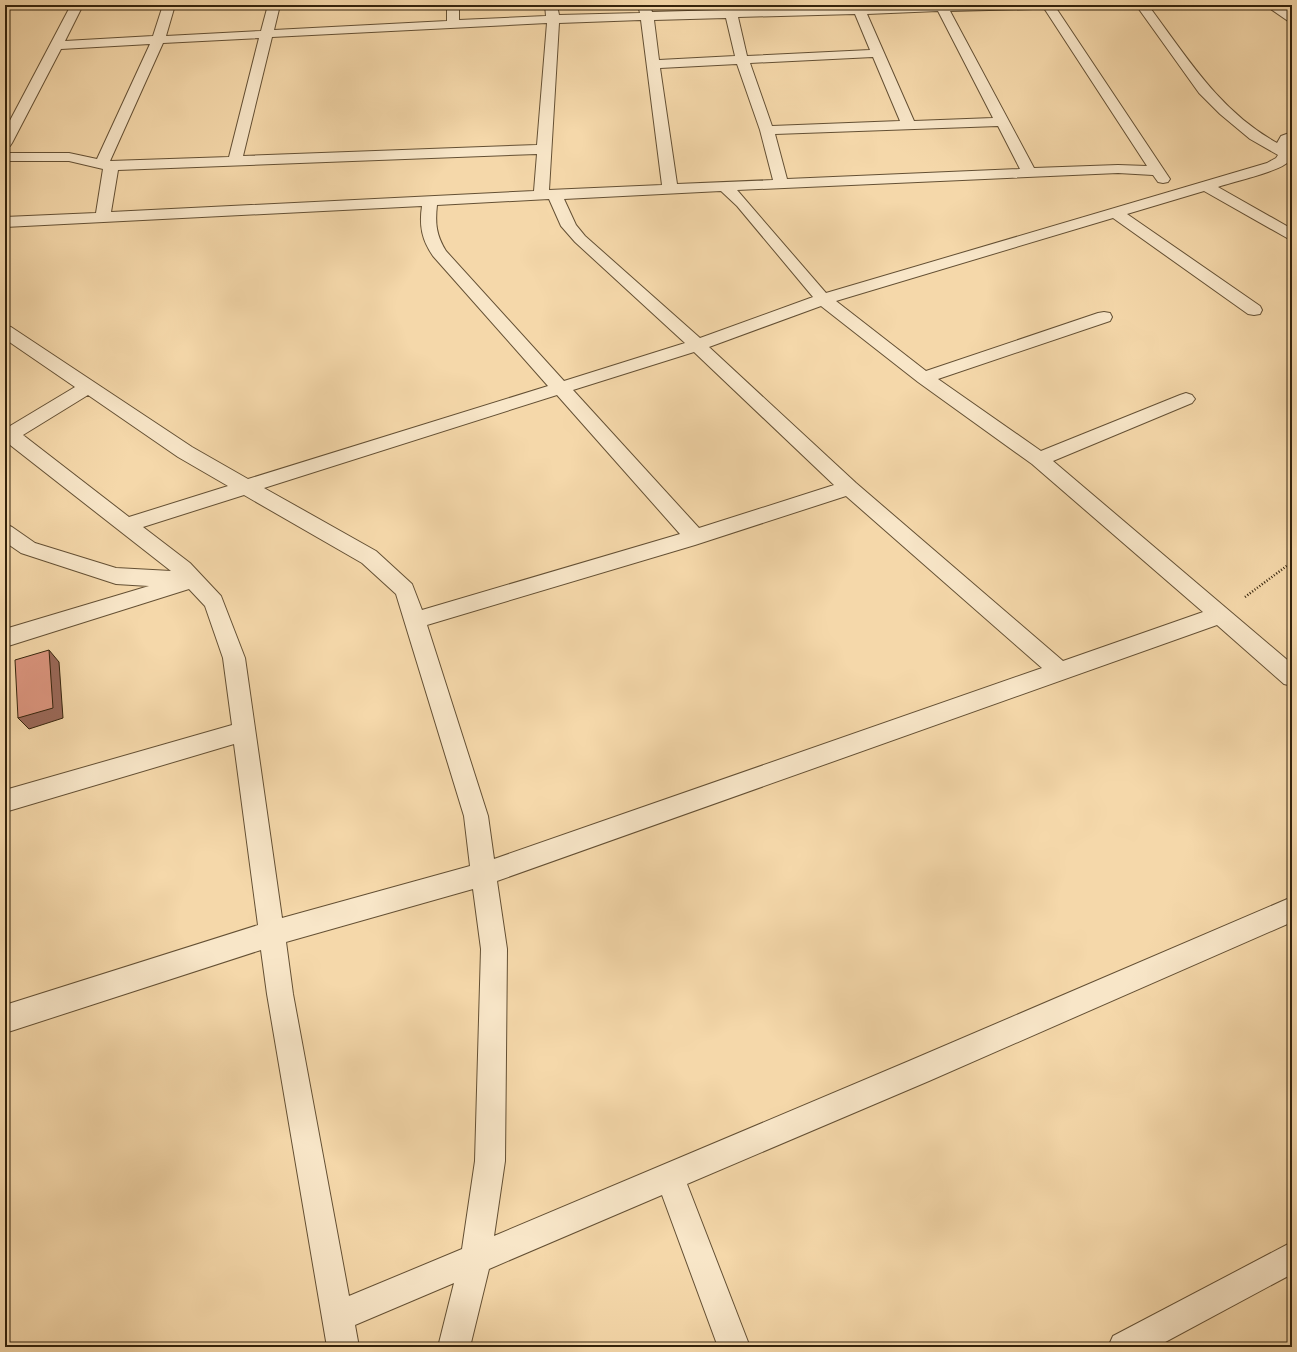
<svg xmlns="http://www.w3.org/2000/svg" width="1297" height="1352" font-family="Alegreya,serif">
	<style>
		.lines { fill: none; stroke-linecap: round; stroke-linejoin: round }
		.minor-casing { stroke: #645034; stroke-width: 2 }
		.path { stroke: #34230c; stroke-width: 2.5; stroke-dasharray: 1 2; stroke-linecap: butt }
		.minor { fill: #f8e6c8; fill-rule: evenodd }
		.shaded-wall { fill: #9b695a; stroke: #34230c }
		.building { fill: #dd9680; stroke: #34230c }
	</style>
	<rect width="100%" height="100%" fill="#f5d8aa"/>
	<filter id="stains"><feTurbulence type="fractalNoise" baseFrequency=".005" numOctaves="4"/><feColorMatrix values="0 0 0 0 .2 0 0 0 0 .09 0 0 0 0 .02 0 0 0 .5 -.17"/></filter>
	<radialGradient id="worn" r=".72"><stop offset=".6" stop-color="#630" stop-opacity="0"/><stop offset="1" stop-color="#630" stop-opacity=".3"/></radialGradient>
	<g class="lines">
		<g class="minor-casing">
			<path id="minor" d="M71,5h12l-18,36 88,-5 10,-31h12l-9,31 95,-5 7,-26h12l-6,25 173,-9v-16h12v15l87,-4 -1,-11h12l2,10 81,-2 -2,-8h12l2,7 72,-2 -1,-5h12l1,5 172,-5h131l-2,3 -4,1 -83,2 84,157 84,-3 29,1 -105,-161h12l116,174 -2,3 -5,1 -5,-1 -5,-7 -35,-2 -381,17 89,103 441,-130 9,-5 2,-3 -28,-16 -30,-25 -21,-21 -63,-88h12c39,52 70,105 129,138l4,-7 11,-4v9l-2,3 2,6v11h-3c-7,10 -57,21 -71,26l74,42v11l-5,-2 -83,-47 -77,23 133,92 2,4 -2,4 -6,1 -6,-1 -135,-96 -277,83 90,70 172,-58 6,-1 6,1 2,4 -2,4 -172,58 103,72 139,-56 6,-2 6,2 3,4 -3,4 -139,58 239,203v22l-8,-2 -67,-59 -720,256 10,68 -2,212 -11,75 415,-175 383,-164v25l-363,159 -242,103 63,163h-32l-56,-152 -173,74 -19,78h-32l16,-64 -99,42 4,22h-32l-60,-353 -6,-44 -256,83v-28l253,-80 -24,-181 -229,68v-22l227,-65 -9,-67 -18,-52 -16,-17 -184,58v-18l144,-43 -33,-2 -95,-31 -16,-11v-18l7,3 23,16 81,25 55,3 -166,-130v-16l5,1 65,-39 -70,-48v-13l6,1 181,120 56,32 300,-93 -115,-130c-11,-16 -14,-30 -11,-50l-417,21v-10l91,-4 7,-44 -34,-8h-64v-8h64l28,6 53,-115 -89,5 -49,94 -2,3 -5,1v-17zM938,11l55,107 -79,3 -47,-107zM855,14l15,36 -123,6 -9,-39zM726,18l9,38 -76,4 -5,-40zM641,20l21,165 -113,5 10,-167zM547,23l-10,122 -294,11 29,-119zM259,38l-30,119 -119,4 53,-118zM873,57l27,64 -128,5 -22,-63zM737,64l23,66 13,50 -96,4 -17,-116zM998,126l22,43 -233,10 -12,-45zM537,154l-3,37 -423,21 7,-42zM721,191l16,15 76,91 -113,41 -115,-102 -9,-11 -12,-26zM549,199l12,27 14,16 110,101 -121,38 -118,-130c-10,-16 -11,-28 -9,-46zM821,306l97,76 114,82 171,148 -140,49 -207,-178 -147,-136zM694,352l140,133 -135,43 -126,-138zM88,395l90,62 50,29 -99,31 -106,-82zM557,395l123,139 -258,76 -10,-26 -36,-33 -112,-63zM244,495l118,68 34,31 68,222 6,50 -188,52 -37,-260 -24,-62 -31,-33 -47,-36zM846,496l196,172 -548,191 -6,-43 -61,-191 268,-80zM473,889l8,60 -6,212 -13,88 -113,47 -56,-302 -7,-52z
				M1265,5h14l13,8v9l-4,-1z
				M1292,1242v32l-136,73h-48l5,-11z"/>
		</g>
		<path class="path" d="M1245,597l47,-35"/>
		<use href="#minor" class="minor"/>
	</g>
	<path class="shaded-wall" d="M49,650l10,12 4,56 -34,11 -11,-11z"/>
	<path class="building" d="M49,650l4,58 -35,10 -3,-58z"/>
	<rect width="1297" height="1352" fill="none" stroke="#f5d8aa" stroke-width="20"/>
	<rect x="6" y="6" width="1285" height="1340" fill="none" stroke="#34230c" stroke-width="2"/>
	<rect x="10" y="10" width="1277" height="1332" fill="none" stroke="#34230c"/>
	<rect width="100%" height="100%" filter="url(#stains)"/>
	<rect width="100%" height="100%" fill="url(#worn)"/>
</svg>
